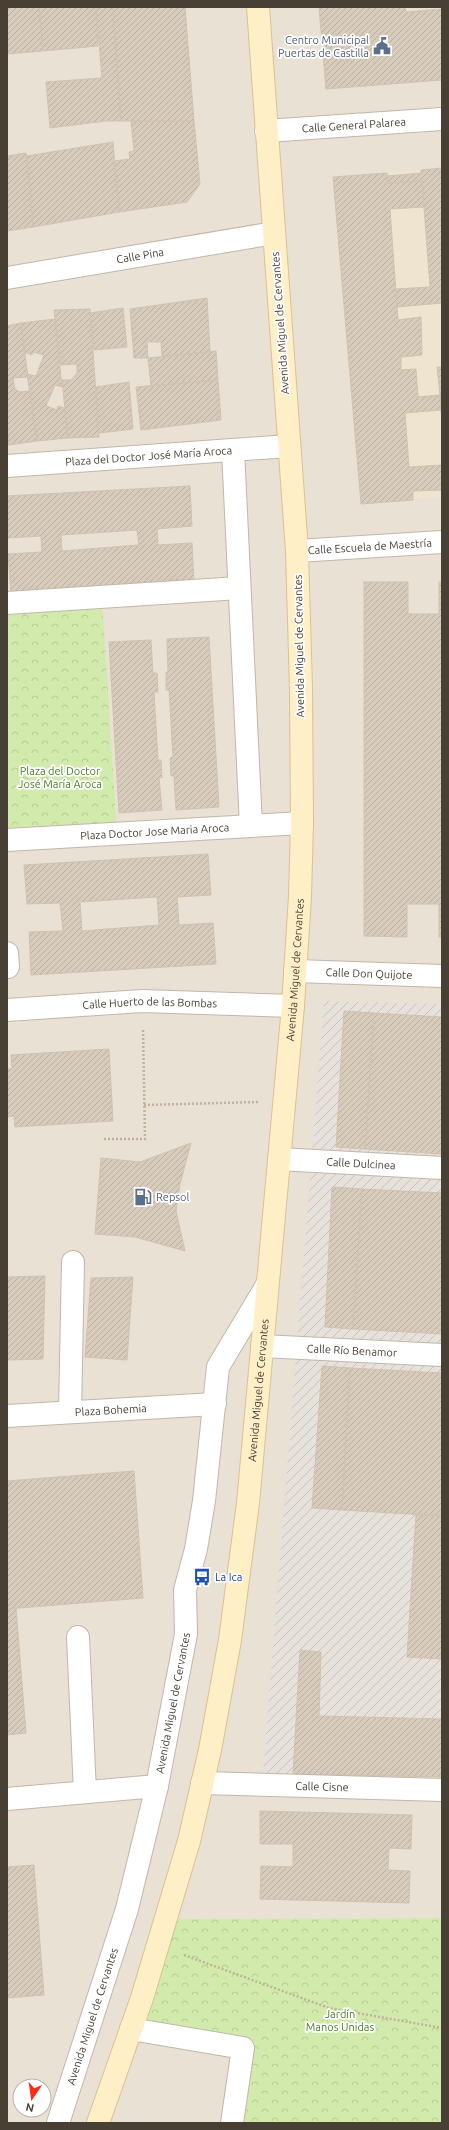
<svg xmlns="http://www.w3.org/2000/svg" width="449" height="2130" font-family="Ubuntu,sans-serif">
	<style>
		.residential { fill: #e9e1d4; fill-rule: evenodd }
		.industrial { fill: url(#industrial-furrows) }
		.education { fill: #eee4d0 }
		.park { fill: url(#park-crowns) }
		.building { fill: url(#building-hatch); stroke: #d2c2ae; fill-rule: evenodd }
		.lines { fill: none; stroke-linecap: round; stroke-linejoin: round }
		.pedestrian-casing { stroke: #c0b7a9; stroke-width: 24 }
		.minor-casing { stroke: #c0b7a9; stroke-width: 24 }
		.secondary-casing { stroke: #d7c294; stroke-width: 24 }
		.path { stroke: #c3b299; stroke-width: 2.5; stroke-dasharray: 2 2; stroke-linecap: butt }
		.pedestrian { stroke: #fff; stroke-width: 22 }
		.minor { stroke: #fff; stroke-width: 22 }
		.secondary { stroke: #ffefc6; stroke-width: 22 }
		.labels { text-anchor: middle; stroke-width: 3.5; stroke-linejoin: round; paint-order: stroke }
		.service-label { font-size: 11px; fill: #4e5e75; stroke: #fff; text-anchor: end }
		.street-label { font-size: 11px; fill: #484035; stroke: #fff }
		.park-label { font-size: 11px; fill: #4a7d25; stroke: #fff }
		.transit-label { font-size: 11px; fill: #164399; stroke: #fff; text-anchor: start }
	</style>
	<defs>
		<pattern id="industrial-furrows" width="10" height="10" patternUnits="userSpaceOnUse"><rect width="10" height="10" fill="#e7e1db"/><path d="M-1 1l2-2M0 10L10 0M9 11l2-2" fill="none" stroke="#c8c2bd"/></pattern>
		<pattern id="park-crowns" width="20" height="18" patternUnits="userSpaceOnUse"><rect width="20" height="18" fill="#d2ebad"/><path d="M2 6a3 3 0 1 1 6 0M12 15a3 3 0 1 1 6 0" fill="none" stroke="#b6cb95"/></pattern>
		<pattern id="building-hatch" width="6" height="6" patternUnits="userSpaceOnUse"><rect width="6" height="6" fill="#d7cbbb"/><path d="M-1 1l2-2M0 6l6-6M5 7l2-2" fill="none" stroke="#baafa1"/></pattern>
	</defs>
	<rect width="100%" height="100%" fill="#f4f0e7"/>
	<path class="residential" d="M7,7h435v2116h-435zM20,2086h24v24h-24z"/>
	<path class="industrial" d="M324,1001l118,3v773l-179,-4z"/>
	<path class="education" d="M442,168v329l-81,7 -27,-327z"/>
	<path class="park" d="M102,597l15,238 -110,5v-237z
		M442,1918v205h-210l11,-75 -112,-19 35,-110z"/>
	<path class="building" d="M7,7h32l4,44 -36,3z
		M39,7h57l2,39 -55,5z
		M96,7h17l8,114h-15l-56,7 -4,-46 56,-4z
		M113,7h72l9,114h-73z
		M319,7h86l1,5 36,-3v71l-116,9z
		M131,121h63l6,63 -13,18 -68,10 -5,-51 16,-2 -1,-7 5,-1z
		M113,142l6,70 -86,15 -6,-71z
		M26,153l7,74 -26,4v-75z
		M442,168v135l-45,4 -1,-18 34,-2 -8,-106 -34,2 -1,-7 34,-3v-3z
		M387,173l1,10 34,-2 2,26 -34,2 8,111 23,-3 1,38 -21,2v13l15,-1 2,28 22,-2 1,15 -36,3 4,54 33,-2v25l-29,1v9l-52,4 -28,-327z
		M207,298l3,54 -48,4 -1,-14h-14l1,16h-14l-4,-49z
		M123,308l4,39 -33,3 -4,-37z
		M90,309l9,128 -31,1 -6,-58h9l6,-7v-9l-16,1 -7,-55z
		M55,319l7,68 -7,-2 -9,21 11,4 1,-4 6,2 4,30 -31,3 -10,-67 9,2 8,-21 -11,-3 -1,3 -8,-3 -3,-29z
		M21,323l7,54 -15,1 2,11 5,3 10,-1 7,50 -28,4 -2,-18v-101z
		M216,351l2,29 -67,6 -3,-28z
		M437,367h5v55l-2,-27z
		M218,380l3,40 -80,10 -5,-43z
		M129,382l4,47 -34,4 -3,-46z
		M7,427l2,18h-2z
		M190,486l2,40 -35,3 1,16 34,-2 2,41 -183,10 -3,-40 34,-2 -1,-16 -34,2v-42zM137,530l2,15 -77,6 -1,-16z
		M364,582h44v32h31v-32h3v355h-3v-33h-32v33l-43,-1z
		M209,637l10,170 -43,3 -2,-34h-3l-1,-18 3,-1 -4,-67h-3v-18h2l-1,-33z
		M151,640l2,33h4l1,19h-4l4,68h3l1,18 -3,-1 3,33 -43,3 -10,-171z
		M208,854l3,41 -34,2 2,28 34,-2 3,41 -185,11 -2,-43 34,-1 -3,-28 -33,1 -3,-39zM157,897l2,28 -77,6 -2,-29z
		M344,1011l30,2 -9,136 -29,-2z
		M374,1013l68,4v137l-77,-5z
		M109,1049l4,72 -98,6 -1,-11 -7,1v-48h5l-1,-14z
		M191,1143l-11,41 -4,27 9,40 -50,-14 -40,-3 6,-76 39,4z
		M332,1187l30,2 -9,140 -28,-2z
		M362,1189l80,4v141l-89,-5z
		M45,1276l-2,83 -36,1v-83z
		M133,1277l-6,83 -42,-3 6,-79z
		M322,1366l28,2 -8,142 -30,-2z
		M350,1368l92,5v143l-100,-6z
		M134,1471l9,127 -136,11v-128z
		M416,1514l26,2v143l-35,-2z
		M16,1608l10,125 -19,2v-126z
		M300,1650l21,2 -2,64 123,3v58l-149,-3z
		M260,1811l152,4 -1,34 -22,-1 -1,22 22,1 -1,32 -149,-4 1,-33 32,1v-23h-33z
		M34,1865l10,130 -37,3v-131z"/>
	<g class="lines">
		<g class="pedestrian-casing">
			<path id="pedestrian" d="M7,603l232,-15
				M70,1412l3,-150
				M131,2029l112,19 -11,75"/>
		</g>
		<g class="minor-casing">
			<g id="minor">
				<path id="s1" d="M266,131l176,-12"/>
				<path id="s2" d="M7,278l267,-45"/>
				<path d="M233,450l18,376"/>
				<path id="s3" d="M7,466l282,-20"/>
				<path id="s4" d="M297,551l145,-9"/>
				<path id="s5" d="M7,840l295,-17"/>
				<path d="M7,953l1,14"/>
				<path id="s6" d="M295,971l147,5"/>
				<path id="s7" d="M7,1010l135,-9 151,5"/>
				<path id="s8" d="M279,1159l163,9"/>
				<path id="s9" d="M262,1346l180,9"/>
				<path id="s10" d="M7,1416l208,-12"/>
				<path d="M78,1637l7,155"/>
				<path id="s11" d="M202,1783l240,7"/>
				<path d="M7,1799l150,-13"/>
				<path id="s12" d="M58,2123l69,-214 30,-123 29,-152 -1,-44 11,-41 8,-48 14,-134 49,-82"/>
			</g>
		</g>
		<g class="secondary-casing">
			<g id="secondary">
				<path id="s13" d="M98,2123l44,-125 47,-157 21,-91 20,-110 18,-137 45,-497 7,-110 2,-73 -1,-134 -4,-138 -39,-544"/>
			</g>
		</g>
		<path class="path" d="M144,1105l114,-3
			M104,1139h41l-2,-111
			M184,1955l145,53 113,20"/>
		<use href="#pedestrian" class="pedestrian"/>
		<use href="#minor" class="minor"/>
		<use href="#secondary" class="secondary"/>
	</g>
	<defs>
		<g id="civic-bare" transform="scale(1.38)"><path d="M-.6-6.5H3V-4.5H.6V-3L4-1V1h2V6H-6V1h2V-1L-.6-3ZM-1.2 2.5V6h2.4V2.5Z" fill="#5c6f8a" stroke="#fff" stroke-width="2.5" paint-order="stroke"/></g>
		<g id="fuel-bare" transform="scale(1.38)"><path d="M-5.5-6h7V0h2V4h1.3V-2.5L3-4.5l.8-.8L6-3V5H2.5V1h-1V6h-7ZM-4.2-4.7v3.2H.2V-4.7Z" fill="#5c6f8a" stroke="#fff" stroke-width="2.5" paint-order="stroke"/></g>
		<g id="bus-bare" transform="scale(1.38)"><path d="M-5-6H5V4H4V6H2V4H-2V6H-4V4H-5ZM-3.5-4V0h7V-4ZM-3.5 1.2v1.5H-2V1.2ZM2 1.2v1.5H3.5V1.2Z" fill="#1a4fb4" stroke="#fff" stroke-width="2.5" paint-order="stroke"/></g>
	</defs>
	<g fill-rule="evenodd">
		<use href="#civic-bare" x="382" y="46"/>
		<use href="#fuel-bare" x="143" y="1197"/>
		<use href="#bus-bare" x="202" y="1577"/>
	</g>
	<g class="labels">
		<g class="service-label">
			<text x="369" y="44">Centro Municipal<tspan x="369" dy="13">Puertas de Castilla</tspan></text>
			<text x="156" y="1201" text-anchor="start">Repsol</text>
		</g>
		<g class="street-label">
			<text dy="4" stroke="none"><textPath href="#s1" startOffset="88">Calle General Palarea</textPath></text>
			<text dy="4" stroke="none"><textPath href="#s2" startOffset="135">Calle Pina</textPath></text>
			<text transform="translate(280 323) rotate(-94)" y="4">Avenida Miguel de Cervantes</text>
			<text dy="4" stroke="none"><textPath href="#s3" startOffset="142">Plaza del Doctor José María Aroca</textPath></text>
			<text dy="4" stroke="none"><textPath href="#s4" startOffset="73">Calle Escuela de Maestría</textPath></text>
			<text transform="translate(299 646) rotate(-91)" y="4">Avenida Miguel de Cervantes</text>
			<text dy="4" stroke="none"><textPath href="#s5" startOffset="148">Plaza Doctor Jose Maria Aroca</textPath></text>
			<text dy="4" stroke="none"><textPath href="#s13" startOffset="1175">Avenida Miguel de Cervantes</textPath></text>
			<text dy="4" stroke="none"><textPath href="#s6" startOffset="74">Calle Don Quijote</textPath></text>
			<text dy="4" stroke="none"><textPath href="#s7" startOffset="143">Calle Huerto de las Bombas</textPath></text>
			<text dy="4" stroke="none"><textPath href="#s8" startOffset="82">Calle Dulcinea</textPath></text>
			<text dy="4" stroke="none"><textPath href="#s9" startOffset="90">Calle Río Benamor</textPath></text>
			<text dy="4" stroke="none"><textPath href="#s13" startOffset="753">Avenida Miguel de Cervantes</textPath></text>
			<text dy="4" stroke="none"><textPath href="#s10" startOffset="104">Plaza Bohemia</textPath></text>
			<text dy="4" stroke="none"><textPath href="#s12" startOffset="436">Avenida Miguel de Cervantes</textPath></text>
			<text dy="4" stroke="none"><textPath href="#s11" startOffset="120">Calle Cisne</textPath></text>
			<text dy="4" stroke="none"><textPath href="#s12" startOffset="112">Avenida Miguel de Cervantes</textPath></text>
		</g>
		<g class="park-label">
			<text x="60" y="775">Plaza del Doctor<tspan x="60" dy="13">José María Aroca</tspan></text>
			<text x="340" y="2018">Jardín<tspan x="340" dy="13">Manos Unidas</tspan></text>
		</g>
		<g class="transit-label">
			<text x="215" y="1581">La Ica</text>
		</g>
	</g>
	<rect width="449" height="2130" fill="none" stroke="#484035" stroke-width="16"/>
	<g transform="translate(32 2098) rotate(193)"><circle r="19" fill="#ffffff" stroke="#b6b3ae"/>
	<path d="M0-3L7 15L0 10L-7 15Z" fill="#ff2c13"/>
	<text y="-6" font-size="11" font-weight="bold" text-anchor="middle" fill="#484035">N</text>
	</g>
</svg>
